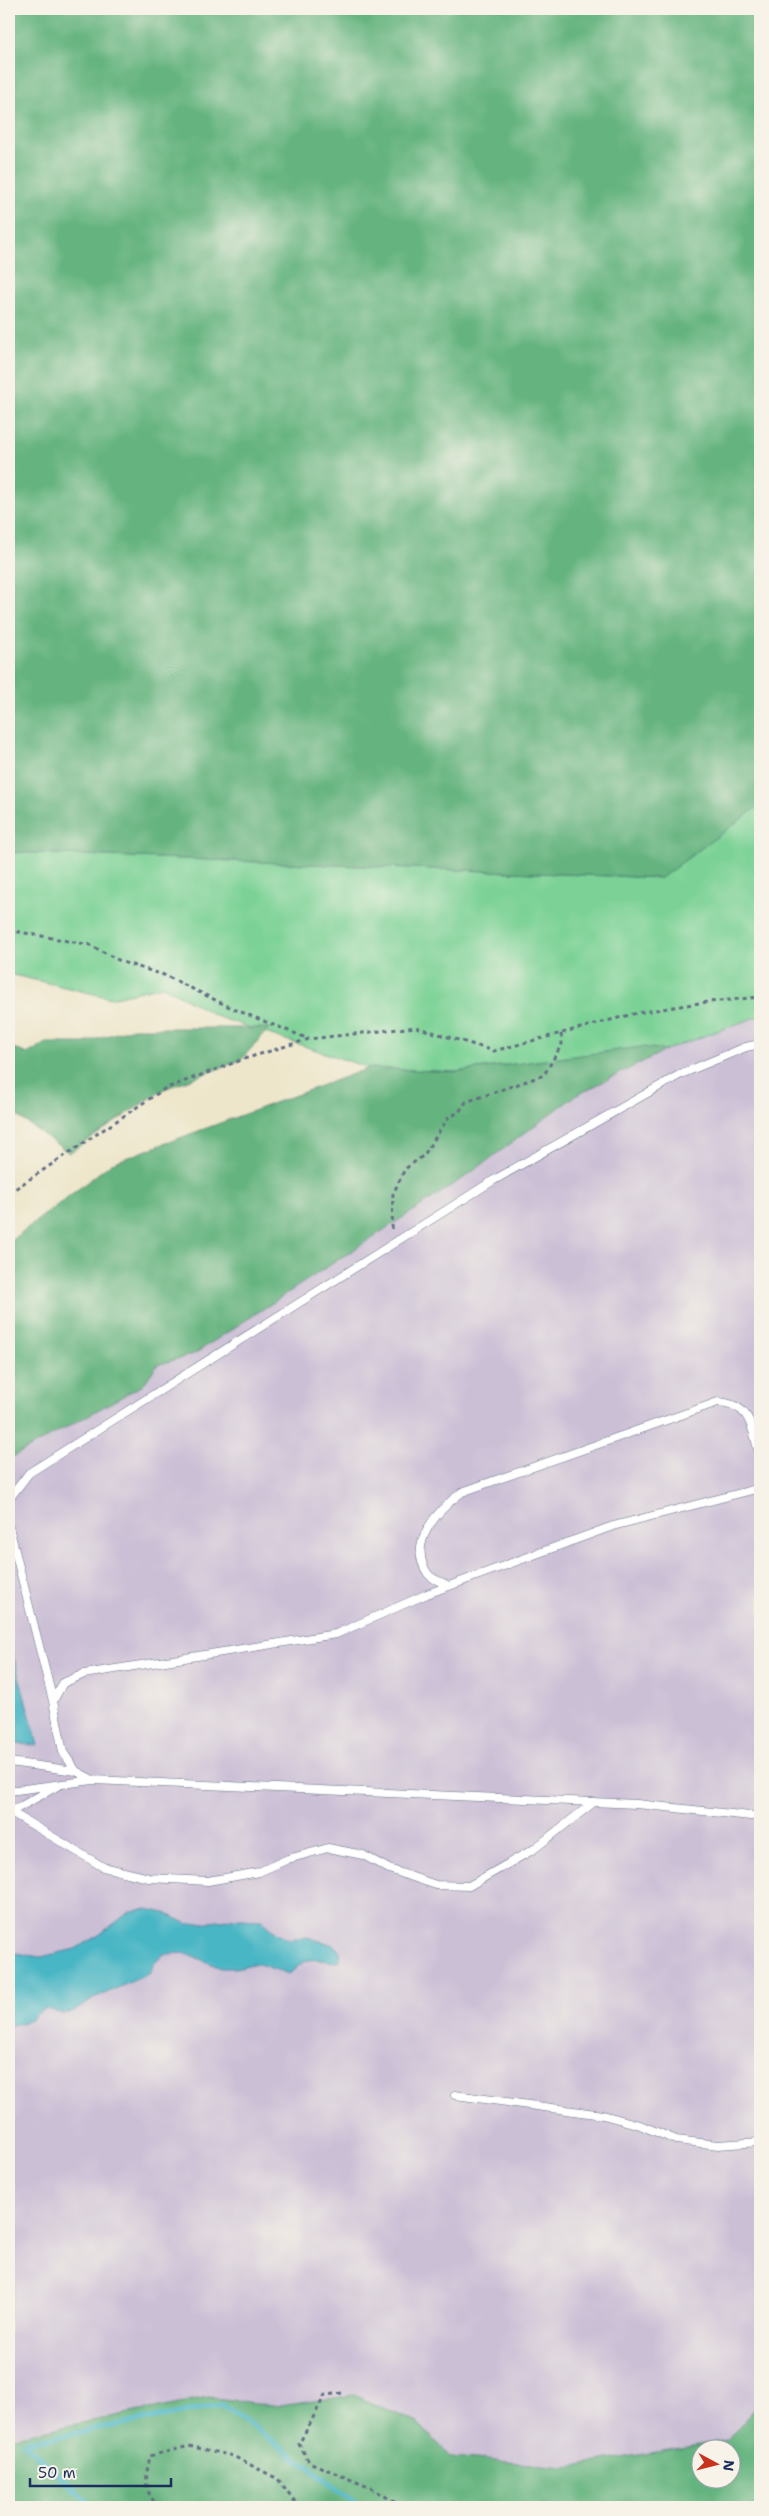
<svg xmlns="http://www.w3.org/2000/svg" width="769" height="2516" font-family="'Shantell Sans',sans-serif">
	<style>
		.industrial { fill: #cbbfd6 }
		.green { fill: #7cd296; stroke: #4c807a }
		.forest { fill: #65b47f; stroke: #40726e; fill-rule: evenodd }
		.water { fill: #49b6c5; stroke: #327292 }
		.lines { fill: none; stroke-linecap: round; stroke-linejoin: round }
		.stream { stroke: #49b6c5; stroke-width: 5.5 }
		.service-casing { stroke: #646f84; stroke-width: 9 }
		.path { stroke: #646f84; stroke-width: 3; stroke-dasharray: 4 4; stroke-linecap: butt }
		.service { stroke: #fff; stroke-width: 8 }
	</style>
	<rect width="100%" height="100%" fill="#f7f3e8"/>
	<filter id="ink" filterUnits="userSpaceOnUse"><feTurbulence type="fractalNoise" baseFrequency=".02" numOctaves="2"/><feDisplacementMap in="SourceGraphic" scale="10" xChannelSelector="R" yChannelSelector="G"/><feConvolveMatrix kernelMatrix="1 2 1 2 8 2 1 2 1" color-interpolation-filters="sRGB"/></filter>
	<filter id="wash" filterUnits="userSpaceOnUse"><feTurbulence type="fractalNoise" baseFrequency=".0096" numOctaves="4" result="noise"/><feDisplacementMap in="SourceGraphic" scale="20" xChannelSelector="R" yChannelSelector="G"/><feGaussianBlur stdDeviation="1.12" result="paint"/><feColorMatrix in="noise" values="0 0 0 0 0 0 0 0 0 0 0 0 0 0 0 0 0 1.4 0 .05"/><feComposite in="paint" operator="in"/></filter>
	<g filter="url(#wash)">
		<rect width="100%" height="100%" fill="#ede6ca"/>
		<path class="industrial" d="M756,1017h4v1384l-32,39 -161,27 -116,-10 -33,-34 -64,-28 -74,11 -72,-9 -199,41v-979l134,-74 14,-20 37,-11 274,-179 107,-79 91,-46z"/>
		<path class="green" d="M760,805v212h-4l-90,33 -24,-3 -187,25 -86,-4 -151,-51 -55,-31 -52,12 -102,-24v-122l651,26z"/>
		<path class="forest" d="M9,9h751v796l-99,73 -652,-26z
			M133,1028h136l-28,32 -77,29 -95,64 -60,-43v-64l18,8 19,-11h38z
			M642,1047l24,3 -91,46 -107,79 -274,179 -37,11 -14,20 -134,74v-217l103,-79 257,-95 86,4z
			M354,2395l64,28 33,34 116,10 161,-27 32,-39v106h-751v-69l199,-41 72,9zM702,2448h30v30h-30z"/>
		<path class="water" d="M9,1641l29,104 -29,-1z
			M147,1909l18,4 23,11 52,-5 22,1 15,14 11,5 19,-2 27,8 7,8 -3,9c-10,0 -22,-5 -32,-1 -6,2 -11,9 -17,13l-33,-11 -20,5h-15l-35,-15 -22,1 -11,11 -3,8 -61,28 -15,11 -12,2 -16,-6 -8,5 -7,7 -22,6v-74l32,5 34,-8 24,-14 32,-24z"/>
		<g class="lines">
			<path class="stream" d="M94,2507l-71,-64 200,-38 140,102"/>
		</g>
	</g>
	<g filter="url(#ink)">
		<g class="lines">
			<g class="service-casing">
				<path id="service" d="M9,1499l20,-26 465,-293 187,-106 65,-27 14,-3
					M9,1527l44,174 10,51 13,19 17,9 544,24 123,13
					M449,1586c-6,-3 -17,-7 -21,-12 -22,-31 10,-64 34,-82l256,-90c34,2 34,27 42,55
					M53,1701l10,-18 21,-9 252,-40 91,-40 186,-68 147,-38
					M9,1762l67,9
					M9,1791l84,-11
					M9,1813l2,-1 92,55 46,11 59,3 51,-9 29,-13 40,-11 35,7 26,14 47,16 33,1 65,-37 60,-47
					M9,1813l50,-28
					M455,2095l148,20 37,10 36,15 42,5 42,-3"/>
			</g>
			<path class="path" d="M9,930l81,15 32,17 42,13 72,35 73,29
				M9,1193l155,-104 77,-29 68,-21 107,-12 78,24 143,-38 62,-10 61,-6
				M392,1229l1,-35 12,-25 19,-14 24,-37 11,-6 7,-10 78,-27 18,-31 -1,-11
				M342,2393l-17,2 -26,49 10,18 64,27 30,18
				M50,2507h8
				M160,2507c-18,-14 -14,-32 -10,-51l39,-10 44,10 45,23 21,28
				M758,2507l2,-1"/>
			<use href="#service" class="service"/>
		</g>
	</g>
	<rect width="769" height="2516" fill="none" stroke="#f7f3e8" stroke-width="30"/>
	<g transform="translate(716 2464) rotate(97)"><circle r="24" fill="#f7f3e8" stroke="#9fa5b1"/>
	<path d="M0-4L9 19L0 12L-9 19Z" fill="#c8321e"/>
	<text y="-8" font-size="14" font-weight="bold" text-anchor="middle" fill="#1b2f5e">N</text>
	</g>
	<path d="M30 2478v8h141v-8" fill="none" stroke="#1b2f5e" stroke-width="2.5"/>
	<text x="38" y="2478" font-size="15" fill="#1b2f5e" stroke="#f7f3e8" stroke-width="4" paint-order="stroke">50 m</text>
</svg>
